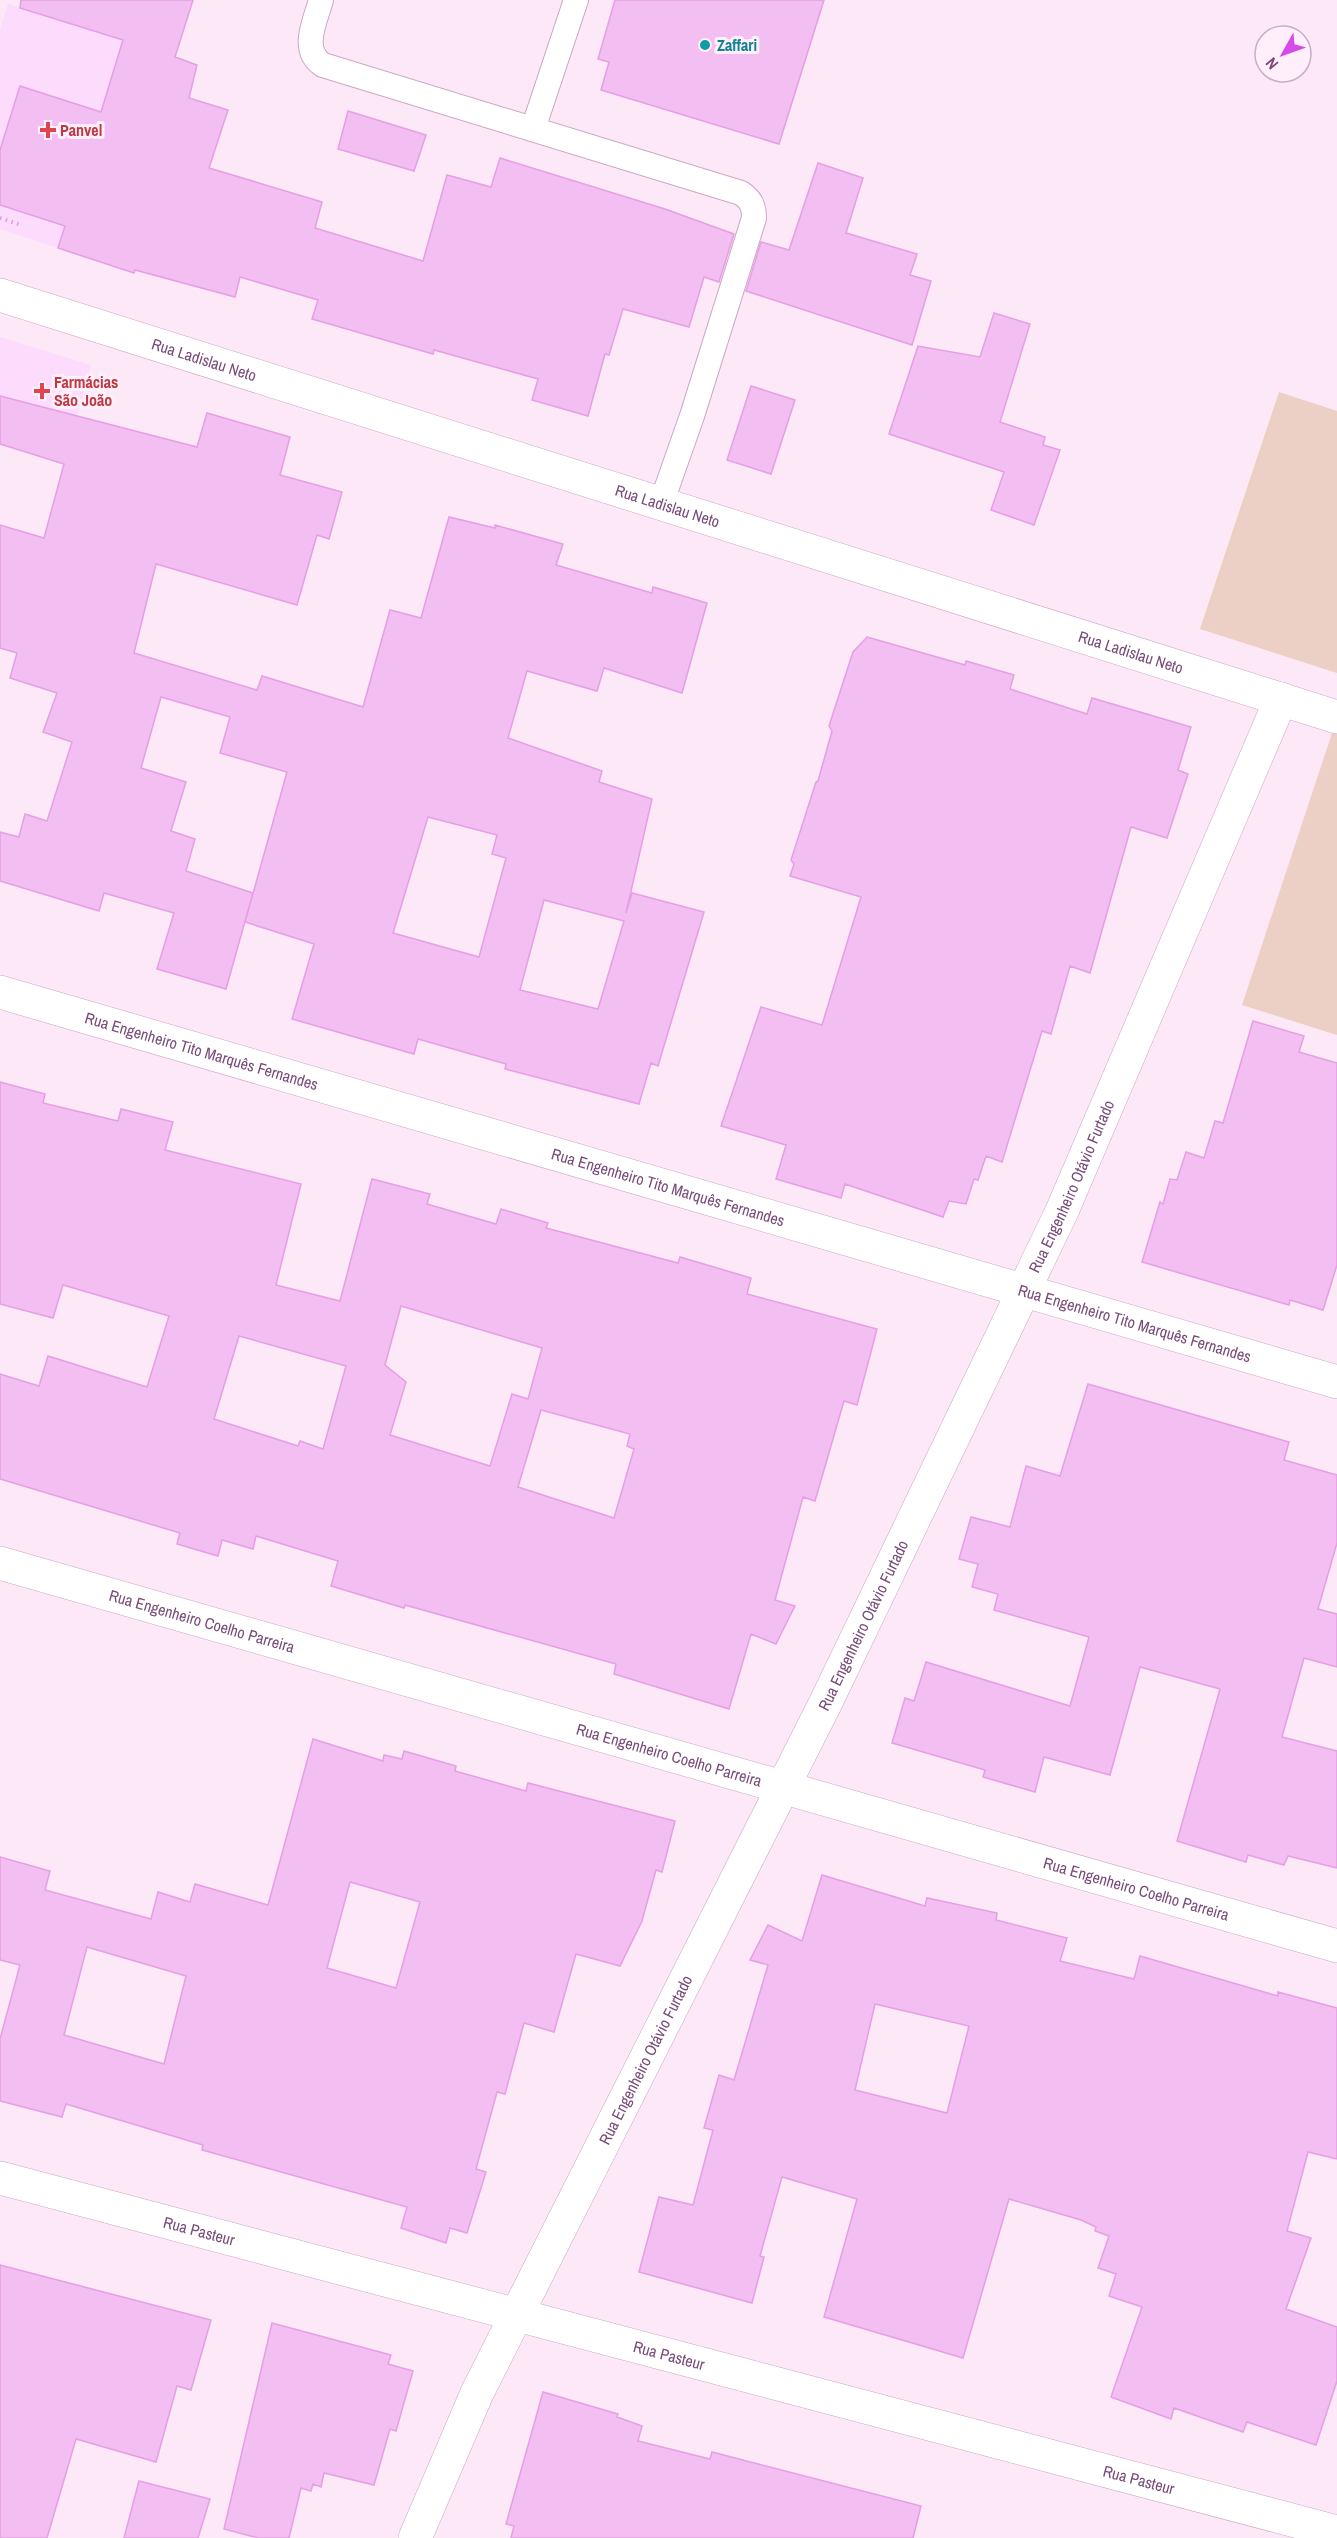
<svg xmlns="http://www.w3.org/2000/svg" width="1337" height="2538" font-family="'Archivo Narrow',sans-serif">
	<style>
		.commercial { fill: #fcdbfd }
		.green { fill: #eccfc5 }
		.building { fill: #f3bef1; stroke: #e69ee4; stroke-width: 1.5; fill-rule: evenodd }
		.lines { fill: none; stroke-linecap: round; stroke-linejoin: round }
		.service-casing { stroke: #cba7c8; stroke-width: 26 }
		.minor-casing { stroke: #cba7c8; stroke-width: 34 }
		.tertiary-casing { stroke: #cba7c8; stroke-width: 34 }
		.path { stroke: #d9a1d6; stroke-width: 4; stroke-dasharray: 1.5 4.5; stroke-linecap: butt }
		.service { stroke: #fff; stroke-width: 24 }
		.minor { stroke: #fff; stroke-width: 33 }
		.tertiary { stroke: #fff; stroke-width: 33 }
		.culture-dot { fill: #0f9aa8; stroke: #ffeffb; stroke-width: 2 }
		.health-dot { fill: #e0444e; stroke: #ffeffb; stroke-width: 2 }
		.labels { text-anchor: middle; stroke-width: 6; stroke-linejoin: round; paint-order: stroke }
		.culture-label { font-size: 16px; font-weight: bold; fill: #0d838f; stroke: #ffeffb; text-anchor: start }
		.health-label { font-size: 16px; font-weight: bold; fill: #be3a42; stroke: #ffeffb; text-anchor: start }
		.street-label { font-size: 16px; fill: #784b78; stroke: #ffeffb }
	</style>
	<rect width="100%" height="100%" fill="#fde8f7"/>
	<path class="commercial" d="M8,4l115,36 -65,208 -58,-19v-199z
		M0,337l91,28 -27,100 -64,-21z"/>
	<path class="green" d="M1279,392l58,19v262l-137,-44z
		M1337,718v317l-95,-30z"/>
	<path class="building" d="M21,0h172l-18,57 22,8 -8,33 39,12 -19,58 113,34 -7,26 108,33 24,-86 44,12 9,-29 165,51 69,25 -15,48 -15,-5 -15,50 -66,-18 -14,46 -4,-1 -17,62 -56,-16 6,-21 -104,-29 -1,4 -121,-35 6,-19 -78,-23 -5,20 -100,-27 -1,3 -76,-25 7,-22 -65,-21v-55l20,-64 81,26 22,-72 -103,-32z
		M615,0h209l-45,144 -178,-54 8,-28 -11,-3z
		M348,111l78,24 -12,36 -76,-22z
		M818,163l45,15 -17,55 71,21 -7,21 21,6 -19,64 -166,-54 15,-49 28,8z
		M994,313l36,11 -30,98 45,15 -2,8 17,5 -26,75 -43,-15 13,-38 -115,-38 29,-88 62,11z
		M751,386l44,14 -24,74 -44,-14z
		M0,396l197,51 10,-34 83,24 -10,38 62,17 -13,47 -12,-4 -20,70 -141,-41 -22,89 123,37 5,-14 101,31 27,-97 31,8 28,-101 46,11v-3l68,19 -7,21 96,28 1,-6 54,16 -25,90 -78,-25 -7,23 -70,-20 -19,67 94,33 -3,11 53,17 -26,114 6,-20 72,19 -46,154 -7,-3 -12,41 -134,-35 1,-5 -88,-25 -4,15 -122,-35 22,-75 -69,-22 42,-150 -67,-19 10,-36 -69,-20 -20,71 45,14 -15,49 24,8 -9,32 67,22 -27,96 -69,-20 17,-56 -70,-20 -5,18 -99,-30v-49l19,5 6,-23 22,7 25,-79 -29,-10 14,-39 -47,-15 7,-25 -17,-5v-123l44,13 20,-74 -64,-20zM428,817l69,18 -5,19 14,4 -27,99 -86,-24zM544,900l80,21 -26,88 -78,-19z
		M867,637l98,28 1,-4 48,14 -4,14 77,25 5,-16 99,29 -13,43 10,4 -21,64 -36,-11 -41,146 -20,-7 -19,68 -9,-3 -40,131 -16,-6 -8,24 -4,-1 -8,25 -17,-3 -6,16 -98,-33 -4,14 -65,-19 10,-34 -65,-19 40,-119 61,18 39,-128 -71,-21 4,-12 -3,-4 25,-78 2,-1 14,-50 -3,-5 24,-74z
		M1253,1021l51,15 -5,16 38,11v202l-14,45 -33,-10 -1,5 -147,-43 18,-60 3,2 7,-25 7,1 9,-28 18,6 11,-37 8,2z
		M0,1082l45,12 -2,9 75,18 3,-12 52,13 -8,28 136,34 -25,101 64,16 32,-122 58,15 -3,10 69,20 5,-15 47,14 -2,5 132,35 2,-6 71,21 -4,16 130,35 -20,76 -13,-4 -29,100 -12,-4 -28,103 20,6 -19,38 -25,-10 -22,75 -115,-35 2,-10 -211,-59 -1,3 -73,-22 7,-25 -82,-25 -3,13 -31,-9 -4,16 -41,-12 3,-11 -180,-54v-105l39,12 9,-30 99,31 22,-71 -106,-31 -10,33 -53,-14zM401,1306l141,42 -14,51 -16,-5 -22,72 -100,-31 16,-53 -21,-17zM239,1336l107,30 -23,83 -23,-8 -2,5 -84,-27zM541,1410l89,24 -3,12 7,3 -20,69 -96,-31z
		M1088,1384l201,58 -5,18 53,15v68l-19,66 19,5v53l-33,-9 -22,79 55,14v117l-49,-12 -4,9 -36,-10 -2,7 -69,-21 43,-152 -80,-22 -30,108 -66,-18 -9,35 -52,-15 2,-7 -93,-27 13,-45 9,3 12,-39 144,44 19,-69 -95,-27 4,-16 -26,-7 6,-23 -19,-5 12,-42 39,10 16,-61 34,10z
		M313,1739l70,22 1,-6 18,4 2,-8 52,15 -1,5 71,20 2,-8 147,38 -13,51 -6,-2 -14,51 -22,45 -44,-12 -22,78 -30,-9 -19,71 -8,-2 -21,77 10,3 -19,61 -17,-5 -4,15 -45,-15 6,-21 -205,-57 1,-5 -137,-41 -4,13 -62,-16v-62l20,-74 -20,-5v-103l50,14 -5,19 106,29 7,-27 32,10 5,-18 73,21zM350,1882l70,20 -24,86 -69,-20zM87,1947l99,29 -22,88 -100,-29z
		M822,1875l103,31 2,-8 70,15 -1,7 71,18 -7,23 74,18 6,-23 138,40v-4l59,16v151l-29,-7 -21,79 24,7 -25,71 51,18v54l-21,64 -69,-23 -4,10 -69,-24 -3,11 -60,-22 31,-90 -33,-11 7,-22 -18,-6 11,-32 -14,-5 1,-4 -15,-7 -72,-21 -46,159 -139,-41 33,-118 -75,-22 -22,79 4,1 -12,46 -113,-31 20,-75 34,8 20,-75 -9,-2 15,-53 15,5 34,-115 -18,-5 18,-35 34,16zM875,2004l94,22 -22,87 -92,-23z
		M0,2265l211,55 -20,70 -14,-4 -21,76 -80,-23 -29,99h-47z
		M272,2323l119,32 -3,9 25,7 -17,60 -6,-2 -16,56 -50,-12 -3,14 -8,-3 -2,7 -10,-3 -12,50h-31l-34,-9z
		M543,2392l75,22 -1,3 25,9 -4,15 72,18 2,-7 209,54 -8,32h-402l3,-12 -8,-2z
		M139,2481l71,18 -12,39h-74z"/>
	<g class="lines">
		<g class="service-casing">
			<path id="service" d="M321,0c-6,22 -21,50 2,65l418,128c10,7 13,13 13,25l-62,198 -31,88
				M533,129l43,-129"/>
		</g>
		<g class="minor-casing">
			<g id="minor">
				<path id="s1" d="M0,992l1337,390"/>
				<path id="s2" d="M0,1563l1337,383"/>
				<path id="s3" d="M0,2178l1337,354"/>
				<path id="s4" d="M415,2538l62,-145 348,-689 237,-493 219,-512"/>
			</g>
		</g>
		<g class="tertiary-casing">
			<g id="tertiary">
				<path id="s5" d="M0,295l1337,422"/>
			</g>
		</g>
		<path class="path" d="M0,218l21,7"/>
		<use href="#service" class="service"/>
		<use href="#minor" class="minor"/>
		<use href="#tertiary" class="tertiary"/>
	</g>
	<circle class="culture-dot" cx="705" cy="45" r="6"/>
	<g class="health-dot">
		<path d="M45 121h6v6h6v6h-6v6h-6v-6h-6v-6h6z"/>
		<path d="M39 382h6v6h6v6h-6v6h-6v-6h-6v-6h6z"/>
	</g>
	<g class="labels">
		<g class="culture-label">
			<text x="717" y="51">Zaffari</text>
		</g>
		<g class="health-label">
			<text x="60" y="136">Panvel</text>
			<text x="54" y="388">Farmácias<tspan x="54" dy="18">São João</tspan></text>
		</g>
		<g class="street-label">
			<text dy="6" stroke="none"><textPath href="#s5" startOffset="214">Rua Ladislau Neto</textPath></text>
			<text dy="6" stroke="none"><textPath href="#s5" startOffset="700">Rua Ladislau Neto</textPath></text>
			<text dy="6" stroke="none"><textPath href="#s5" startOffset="1186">Rua Ladislau Neto</textPath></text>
			<text dy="6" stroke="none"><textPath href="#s1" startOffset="210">Rua Engenheiro Tito Marquês Fernandes</textPath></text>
			<text dy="6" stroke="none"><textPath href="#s4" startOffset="1503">Rua Engenheiro Otávio Furtado</textPath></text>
			<text dy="6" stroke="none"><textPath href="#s1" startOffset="696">Rua Engenheiro Tito Marquês Fernandes</textPath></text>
			<text dy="6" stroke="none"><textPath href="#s1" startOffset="1182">Rua Engenheiro Tito Marquês Fernandes</textPath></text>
			<text dy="6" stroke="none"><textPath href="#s2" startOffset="210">Rua Engenheiro Coelho Parreira</textPath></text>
			<text dy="6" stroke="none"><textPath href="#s4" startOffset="1017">Rua Engenheiro Otávio Furtado</textPath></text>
			<text dy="6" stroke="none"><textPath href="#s2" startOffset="696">Rua Engenheiro Coelho Parreira</textPath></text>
			<text dy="6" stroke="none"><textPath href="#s2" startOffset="1182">Rua Engenheiro Coelho Parreira</textPath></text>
			<text dy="6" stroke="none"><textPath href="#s4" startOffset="531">Rua Engenheiro Otávio Furtado</textPath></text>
			<text dy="6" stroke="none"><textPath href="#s3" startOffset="206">Rua Pasteur</textPath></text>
			<text dy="6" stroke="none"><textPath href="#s3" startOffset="692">Rua Pasteur</textPath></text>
			<text dy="6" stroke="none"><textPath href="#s3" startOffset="1178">Rua Pasteur</textPath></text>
		</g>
	</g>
	<g transform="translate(1283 54) rotate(230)"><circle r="28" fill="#ffeffb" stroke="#c9adc7" stroke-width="1.5"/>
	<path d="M0-4.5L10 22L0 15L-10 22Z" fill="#d54ae9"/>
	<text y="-9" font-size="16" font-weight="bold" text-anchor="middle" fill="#784b78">N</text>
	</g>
</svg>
